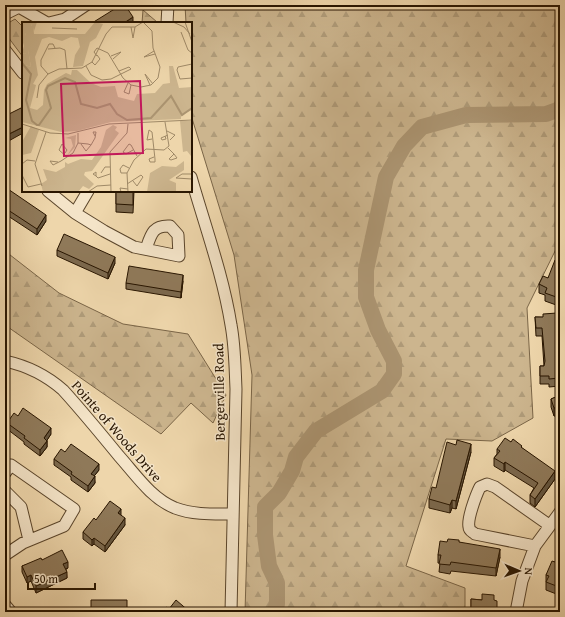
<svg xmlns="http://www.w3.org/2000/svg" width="565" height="617" font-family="'Gentium Book Plus',serif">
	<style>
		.forest { fill: url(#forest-firs); stroke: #7a6547 }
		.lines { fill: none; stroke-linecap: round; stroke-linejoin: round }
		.river { stroke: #ab9471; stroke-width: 16 }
		.minor-casing { stroke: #5a452b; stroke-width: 13 }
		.minor { stroke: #f4e4c8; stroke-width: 11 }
		.wall { fill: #7b684d; stroke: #281500 }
		.shaded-wall { fill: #64553e; stroke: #281500 }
		.building { fill: #8f7959; stroke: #281500 }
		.labels { text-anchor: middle; stroke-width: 3; stroke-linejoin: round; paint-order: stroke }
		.street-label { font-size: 14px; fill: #281500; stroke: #f4e4c8 }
		.inset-river { fill: none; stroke: #ab9471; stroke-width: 2 }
		.inset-road { fill: none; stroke: #9f8967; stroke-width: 1 }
		.view { fill: #c2185b; fill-opacity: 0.15; stroke: #c2185b; stroke-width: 2 }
		.inset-edge { fill: none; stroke: #281500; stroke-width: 2 }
	</style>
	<defs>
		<pattern id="forest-firs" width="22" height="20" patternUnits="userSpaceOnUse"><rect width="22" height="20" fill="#ccb58e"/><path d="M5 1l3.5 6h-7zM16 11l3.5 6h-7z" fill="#af9b79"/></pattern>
	</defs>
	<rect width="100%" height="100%" fill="#eed6ab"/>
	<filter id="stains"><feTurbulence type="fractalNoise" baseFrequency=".005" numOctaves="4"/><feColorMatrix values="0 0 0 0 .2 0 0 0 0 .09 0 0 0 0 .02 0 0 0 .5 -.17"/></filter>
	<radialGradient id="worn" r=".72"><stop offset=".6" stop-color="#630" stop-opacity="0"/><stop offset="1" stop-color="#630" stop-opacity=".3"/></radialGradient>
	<path class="forest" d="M185,5h375v236l-33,67 6,110 -41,23 -46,-2 -40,127 59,22v24h-220l7,-237 -18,-120 -43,-140v-92h-5z
		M143,10l14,12v1h-15z
		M15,19l8,8v30l-18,-24v-8z
		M5,251l54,42 64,31 65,10 38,61 -13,28 -22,-20 -30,31 -156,-109z"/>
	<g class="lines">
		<path class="river" d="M274,612l3,-8v-21l-8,-17 -4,-31v-28l14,-14 13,-22 4,-14 20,-26 66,-40 12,-17v-13l-16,-31 -12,-33v-27l20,-93 18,-31 18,-19 44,-12 80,-1 14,-5"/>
		<g class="minor-casing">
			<path id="minor" d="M19,7l28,16
				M5,14l14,-7 1,-2
				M49,23l16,-4 21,-14
				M167,23l1,-18
				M5,50l18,23
				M191,177c14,49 32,98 40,148 4,21 4,43 5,64l-5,223
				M48,191l27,22 13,-22
				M75,213l29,18 30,16 45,9 -1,-21 -8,-9c-17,-1 -19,8 -24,23
				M5,361c23,5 41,14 58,29 20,22 38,44 56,66 17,19 32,42 56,52 19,7 38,6 58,6
				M5,473l6,-8 63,44 -10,17 -41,17 -18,12
				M5,491l16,16 8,33
				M535,546l-60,-12c-2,-2 -6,-3 -6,-7 -2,-8 7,-32 11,-40l7,-3 8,3 54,38
				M5,605l6,7
				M516,612l6,-31 13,-35 25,-34"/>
		</g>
		<use href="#minor" class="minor"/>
	</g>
	<path class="wall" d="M5,187l41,34 -9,14 -32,-21z
		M116,191h18l-1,22 -17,-1z
		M560,239v11h-1v-8z
		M57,250l58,13 -7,16 -51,-23z
		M560,258l-1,48 -14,-5v-6l-6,-2v-9l9,-6 11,-16z
		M183,281l-2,17 -55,-9v-6z
		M535,317l25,1v68l-11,1v-3h-9v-18h4l-2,-30h-6z
		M560,391v29l-2,-5 -4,1 -3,-9v-8l5,-2v-5z
		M18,416l33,18 -4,6v7l-7,9 -16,-12v-2l-17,-13v-6z
		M511,442l11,6 33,31 -20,28 -5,-4v-8l4,-7 -29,-18 -1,2 -10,-6v-8l3,-4v-5z
		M65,452l34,18 -5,6 1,7 -7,9 -17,-12v-3l-17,-12v-6z
		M471,452l-15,57 -4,-1 -2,5 -21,-5v-9l7,-11z
		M121,515l4,10 -20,27 -11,-8 -2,2 -9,-7v-7l13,-12z
		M447,542h12l41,15 -4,19 -45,-5 -1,3 -11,-2 1,-9h-2v-8z
		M560,550l-1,45 -13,-5v-15l9,-13z
		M42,560l26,8 -2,1 1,9 -31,15 -5,-12 -4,2 -5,-11v-6z
		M471,599l23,2 3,11h-26z"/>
	<path class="shaded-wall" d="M133,17v6h-9z
		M23,127v6l-18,10v-7z
		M46,215v6l-9,14v-6z
		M115,257v6l-7,16v-6z
		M183,275v6l-2,17v-6z
		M560,296v8l-1,2v-8z
		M558,407v8l-4,1v-8z
		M51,428v6l-7,11v-7z
		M47,441v6l-7,9v-6z
		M471,444v8l-15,57v-8z
		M505,462v8l-1,2v-8z
		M99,464v6l-8,10v-6z
		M555,471v8l-20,28v-8z
		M95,476v7l-7,9v-6z
		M452,500v8l-2,5v-8z
		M121,509v6l-3,-2z
		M125,518v7l-20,27v-6z
		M94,538v6l-2,2v-6z
		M500,549v8l-4,19v-8z
		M68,562v6l-5,2v-6z
		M67,572v6l-31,15v-7z
		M31,575v6l-4,2v-6z"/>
	<path class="building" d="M121,5h4l8,12 -9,6h-32z
		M23,107v20l-18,9v-20z
		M5,187l41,28 -9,14 -32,-21z
		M116,191h17v14l-17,-1z
		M64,234l51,23 -7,16 -51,-23z
		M560,258v38l-1,2 -14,-5 2,-5 -8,-4 4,-8 5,2 7,-18 4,2z
		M129,266l54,9 -2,17 -55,-9z
		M557,313v6l3,-1v60l-11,1v-3h-9v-10h4l1,-5 -3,-33h-6l-1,-11h8v-3z
		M560,391v21l-2,-5 -4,1 -3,-9 7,-3 -2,-4z
		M23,408l28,20 -7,10 3,3 -7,9 -16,-12 1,-2 -18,-13 7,-10 4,3z
		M505,438l6,4 2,-3 9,7 -1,1 34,24 -20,28 -5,-4 8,-12 -33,-21 -1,2 -10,-6 6,-7 -3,-2z
		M457,440l14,4 -15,57 -4,-1 -2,5 -21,-6 3,-12 4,1 11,-46 9,3z
		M71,444l28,20 -8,10 4,2 -7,10 -17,-12 1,-2 -18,-13 7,-10 4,3z
		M110,501l11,8 -3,4 7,5 -20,28 -11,-8 -2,2 -9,-8 11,-14 2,2z
		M448,539l11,1v2l41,7 -4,19 -45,-6 -1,3 -11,-1 2,-9h-3l2,-14 7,1z
		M62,550l6,12 -5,2 4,8 -31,14 -5,-11 -4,2 -5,-11 19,-8 1,2z
		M560,550v36l-1,1 -13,-5 3,-6 -3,-1 6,-14 3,1z
		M482,594l12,1v5l3,1v11h-21l1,-4h-6v-9l11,1z
		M91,600h36v8h3v4h-43v-3h4z
		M176,600l14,12h-28l4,-5 3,2z"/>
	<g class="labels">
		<g class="street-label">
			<text transform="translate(219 392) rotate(-91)" y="5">Bergerville Road</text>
			<text transform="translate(117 431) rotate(49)" y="5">Pointe of Woods Drive</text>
		</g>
	</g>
	<g transform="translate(22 22)">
		<rect width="170" height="170" fill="#eed6ab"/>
		<path d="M73,0l8,2 -7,14 -6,4 -7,24 -10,1 2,-12 5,-8 -2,-9 -7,-1 -9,4 -13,-4 -7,2 -7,18 3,18 -5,9 3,1 -6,23 7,2 6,-5 1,-15 3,-6 19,-11 5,2 1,-5h5l14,13 10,4 14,-1 3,11 16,4 3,-7 18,-1 8,-9 7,-1 -1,-17h4l6,22 13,-1v23l-11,5v4l-70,3 -34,9 -16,1 -39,-10v-58l9,3 -3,-17 -3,4 -3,-1 2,-7 -2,-7 4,-1 -1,-6 8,-8 1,10h51zM158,99h12l-1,35 -4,-5 -4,1zM91,103l4,2 -2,3 4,3 -27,38 -7,1 -1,3 10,9 -5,5 -6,-3 -5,6h-35l-2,-8 6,-4 -4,-11 13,3 9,-5v-5l3,2 13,-5 11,1 9,-13 5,-17zM9,104l8,4 -8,23 -9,2v-13zM54,113l-1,12 -8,9 6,-10 -2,-7 -6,-1zM162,139v9l-15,10 7,3v9h-29l3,-19 12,-7 14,1z" fill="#ccb58e"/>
		<path d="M0,0h15l-3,9 -2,-7 -3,9h-4l2,6h-5zM6,27l3,18 -9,-3v-11l3,1z" fill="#ccb58e"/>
		<path class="inset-river" d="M0,41l9,11 -5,26 6,21 5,4h2l12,-17 -5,-18 2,-4 17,-8 10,4 6,22 16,4 13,-4 7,10 10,6 24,-2 20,-22 11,19 10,-7"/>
		<path class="inset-road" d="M151,0l11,5 6,7M163,0l7,20M109,5l2,11 2,-11M30,6l25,1M159,10l7,18 4,3M26,27l12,-1 5,2 2,19M132,29l-10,6 11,-3M75,34l-3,-4 3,-4 11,5 15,25 8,7 10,2 10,-2 7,-7 2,-11 -7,-19 -1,-17 -9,-9M89,34l10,-4 -8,7M70,40l3,3 5,-6 -3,-4M170,42l-14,3 -1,3 3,9 12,-1M64,44l5,9 11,5 9,-1 20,-10 -2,-2 -10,4M26,52l-7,-8v-6l8,-16h4l2,4M106,61l-4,9 5,2 2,-9M128,63l-5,-11 8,10M15,76l2,-13 9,-11 11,-5 23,-1 10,-6 14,-28 6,-7h23l8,-5M0,102l28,9 18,1 41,-10 83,-4M145,109l8,4 -5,5M143,114l1,3 -4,1 -1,-2 7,-3M130,117l-5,1 2,-10 3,2 3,27v3h-5l-1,-3 5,-2M56,121l10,1 3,1 -5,6 -5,-7M69,123l4,-7 1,-6h-3l2,4M146,126l6,6 3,4 -6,2 -2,-1 5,-5M111,128l-7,4 -3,-2 6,-8 2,1 6,11M43,131l2,-3 -5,-6 -3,6 8,7M36,140l-8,-1 3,4 8,-4 12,-8 5,-10v-10M0,142l5,-4 8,1M79,151l4,-6h5M105,151h-6l-1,-4 3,-4 6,3M0,153l6,12 13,-3M74,154v-4l-3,2 3,2 2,2 12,-4M154,156l6,-4h10M154,156l16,1M105,162l14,-9 2,2 -6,9 -4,-5M20,164l-7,-22 11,-32M66,170l9,-6 14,-1M89,170l-1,-40 17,-19 1,-9M99,170l-1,-4 8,1M106,170l-1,-19 7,-13 12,-11 18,1 5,-4 -4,-24"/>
		<path class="view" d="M118,59l3,72 -79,3 -3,-72z"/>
		<rect width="170" height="170" class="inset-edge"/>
	</g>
	<rect width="565" height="617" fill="none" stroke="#eed6ab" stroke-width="20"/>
	<rect x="6" y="6" width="553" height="605" fill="none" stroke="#281500" stroke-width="2"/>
	<rect x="10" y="10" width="545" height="597" fill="none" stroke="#281500"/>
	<g transform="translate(519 571) rotate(92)" stroke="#f4e4c8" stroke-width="3" paint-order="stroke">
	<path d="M0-3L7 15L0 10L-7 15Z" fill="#281500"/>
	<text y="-6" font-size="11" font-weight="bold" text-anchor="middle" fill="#281500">N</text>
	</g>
	<path d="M28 583v6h67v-6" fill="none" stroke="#281500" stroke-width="2"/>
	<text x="34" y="583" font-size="12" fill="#281500" stroke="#f4e4c8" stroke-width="3" paint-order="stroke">50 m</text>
	<rect width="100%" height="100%" filter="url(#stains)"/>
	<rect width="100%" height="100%" fill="url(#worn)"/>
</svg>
